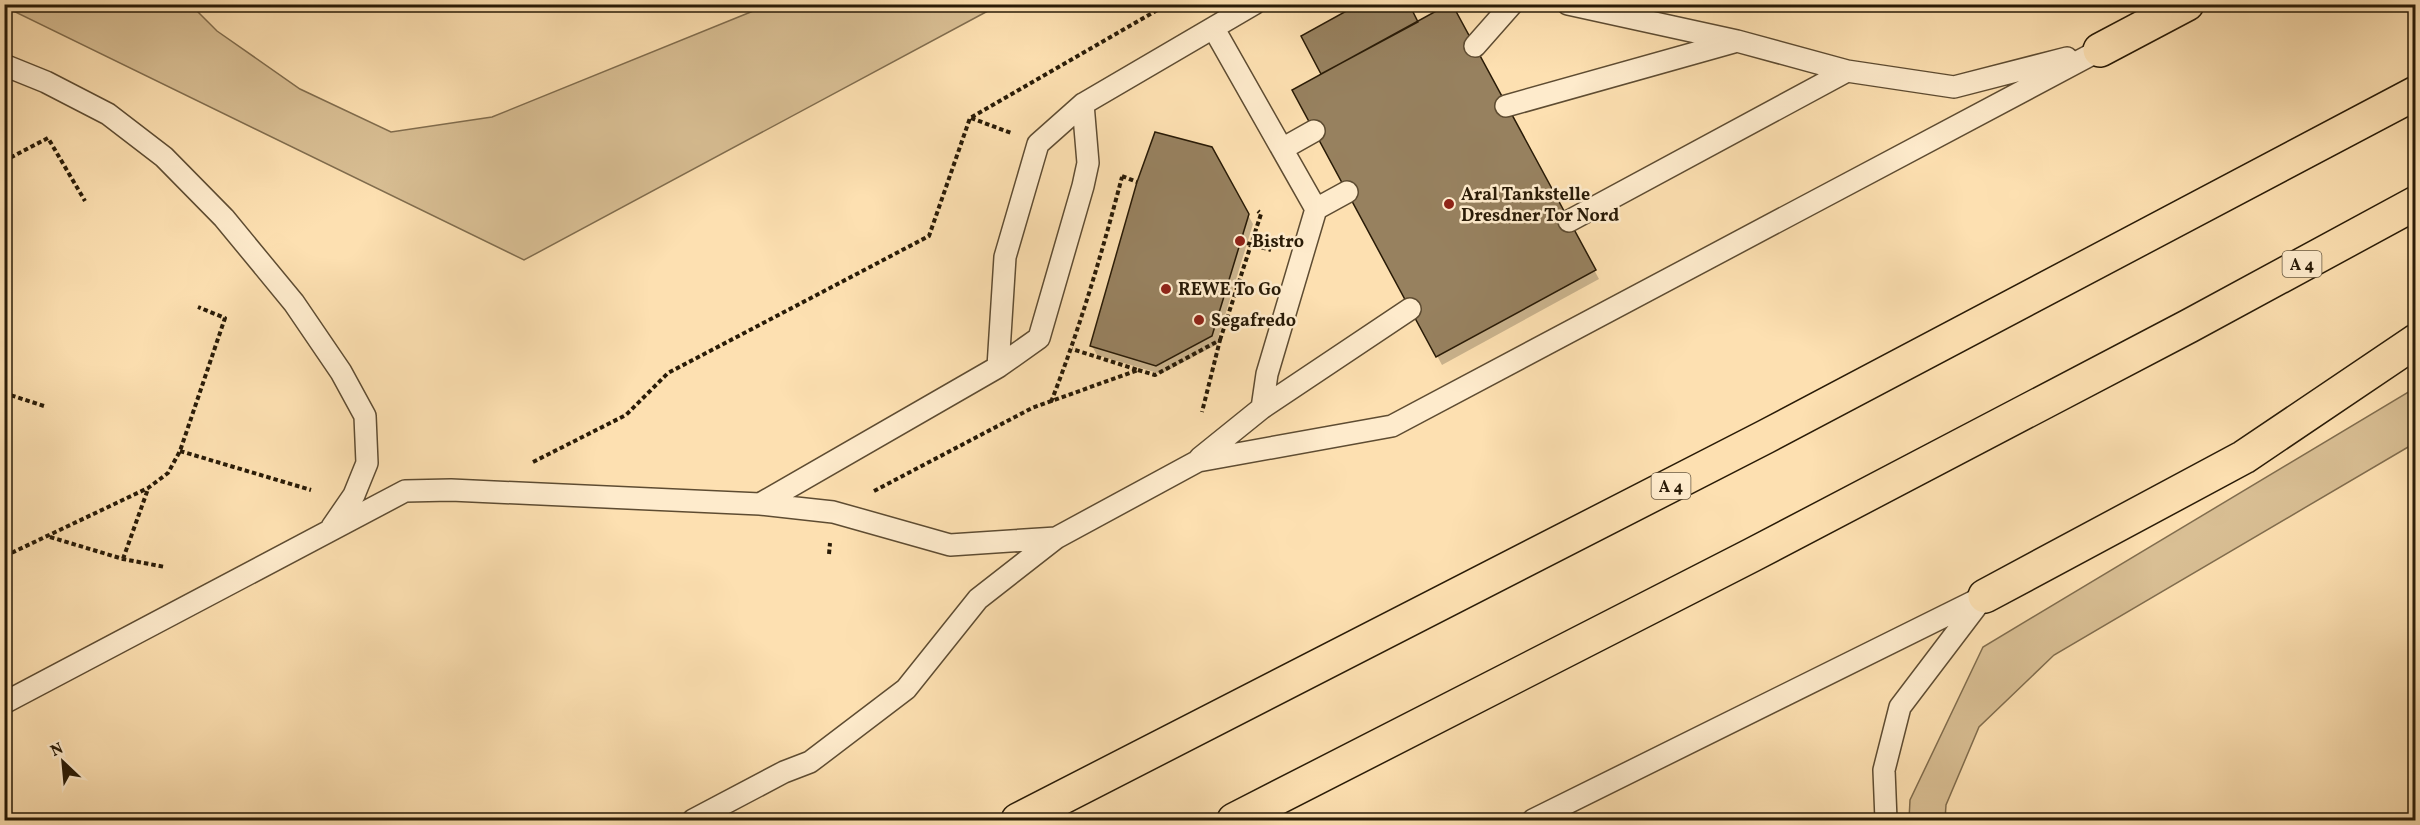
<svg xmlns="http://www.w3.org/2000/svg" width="2420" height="825" font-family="Vollkorn,serif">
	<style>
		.green { fill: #d9bf94; stroke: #816d4e; stroke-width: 1.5 }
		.shadow { fill: #0003 }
		.building { fill: #97815f; stroke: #291b07; stroke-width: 1.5 }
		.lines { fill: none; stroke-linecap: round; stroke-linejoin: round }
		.lane-casing { stroke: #5e4c32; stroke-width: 24 }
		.highway-casing { stroke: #291b07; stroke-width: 36 }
		.path { stroke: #291b07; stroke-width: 4; stroke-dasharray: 4.5 3; stroke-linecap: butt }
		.lane { stroke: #feebcc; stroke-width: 21 }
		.highway { stroke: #fde0b1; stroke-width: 33 }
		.poi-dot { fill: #8f2418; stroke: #feebcc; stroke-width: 2 }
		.labels { text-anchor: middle; stroke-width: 5; stroke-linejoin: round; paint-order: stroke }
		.shield { fill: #feebcc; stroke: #695942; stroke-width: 1.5 }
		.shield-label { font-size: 16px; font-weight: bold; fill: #291b07 }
		.poi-label { font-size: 18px; font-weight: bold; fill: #291b07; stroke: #feebcc; text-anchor: start }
	</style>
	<rect width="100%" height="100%" fill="#fde0b1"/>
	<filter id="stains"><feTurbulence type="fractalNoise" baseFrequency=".00333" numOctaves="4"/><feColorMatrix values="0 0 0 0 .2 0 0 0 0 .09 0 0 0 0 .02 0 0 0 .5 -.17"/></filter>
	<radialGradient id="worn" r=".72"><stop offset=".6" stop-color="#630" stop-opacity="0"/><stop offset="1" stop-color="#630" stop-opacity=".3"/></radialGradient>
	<path class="green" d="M4,5h187l26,26 83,58 91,43 101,-15 276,-112h231l-475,255 -519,-253z
		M2415,388v55l-361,212 -75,72 -33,78 -1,15h-36l1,-20 73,-153z"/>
	<path class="shadow" d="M1451,5l148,274 -157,86 -148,-275 29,-16 -20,-38 115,-13z
		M1211,149l42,75 -37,121 -55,29 -64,-19 -5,-9z"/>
	<path class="building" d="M1359,4h50l9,18 -97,52 -20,-38z
		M1449,4h3l144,266 -160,87 -144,-267z
		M1155,132l57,15 37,67 -37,122 -56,30 -66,-20 47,-164z"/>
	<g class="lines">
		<g class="lane-casing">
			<path id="lane" d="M1568,4l169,37 110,30 107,16 113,-29
				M1214,29l102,180 -49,165 -5,34
				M1475,46l37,-42
				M4,65l42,17 62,32 56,43 60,61 70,85 47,69 24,44 2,47 -13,32 -22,32
				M1506,106l228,-64
				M1282,149l32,-18
				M1316,209l31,-17
				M1569,221l278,-150
				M998,367l41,-29 44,-152 5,-23 -5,-59
				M1200,458l62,-50 148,-99
				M760,504l238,-137 7,-110 33,-113 45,-40 171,-100
				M4,703l401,-212 46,-1 309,14 73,8 117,33 106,-7
				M693,820l91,-48 26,-10 96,-73 72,-90 78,-61 142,-77 194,-35 708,-376
				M1533,820l452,-224
				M1886,820l-2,-50 16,-63 82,-108"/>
		</g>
		<g class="highway-casing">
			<path id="highway" d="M2100,50l87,-46
				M1985,596l259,-139 172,-116
				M1018,820l747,-383 651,-344
				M1234,820l518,-265 437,-229 227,-123"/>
		</g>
		<path class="path" d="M971,118l40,15
			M4,161l44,-23 37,63
			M1122,176l15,6
			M1240,241l31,9
			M1220,340l41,-126 -3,-3
			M1138,370l17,5 65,-35 -18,72
			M4,393l40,13
			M1051,402c29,-74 51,-149 71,-225
			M180,451l131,39
			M533,462l93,-47 42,-42 261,-137 41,-118 198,-114
			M874,491l158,-83 106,-38 -66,-21
			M50,537l73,22 42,8
			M829,554l1,-11
			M5,556l143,-68 20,-15 12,-22 45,-133 -27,-11
			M123,559l25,-70"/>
		<use href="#lane" class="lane"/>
		<use href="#highway" class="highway"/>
	</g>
	<g class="poi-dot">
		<circle cx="1449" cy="204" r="6"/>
		<circle cx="1240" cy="241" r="6"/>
		<circle cx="1166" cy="289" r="6"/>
		<circle cx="1199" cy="320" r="6"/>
	</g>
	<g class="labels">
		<g class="shield">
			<rect x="2282.5" y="251" width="39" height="26" rx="4.5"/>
			<rect x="1651.5" y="473" width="39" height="26" rx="4.5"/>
		</g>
		<g class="shield-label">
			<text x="2302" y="270">A 4</text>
			<text x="1671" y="492">A 4</text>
		</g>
		<g class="poi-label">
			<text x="1461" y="200">Aral Tankstelle<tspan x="1461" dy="21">Dresdner Tor Nord</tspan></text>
			<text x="1252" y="247">Bistro</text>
			<text x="1178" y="295">REWE To Go</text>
			<text x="1211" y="326">Segafredo</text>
		</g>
	</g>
	<rect width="2420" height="825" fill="none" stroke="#fde0b1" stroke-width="24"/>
	<rect x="6" y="6" width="2408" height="813" fill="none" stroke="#291b07" stroke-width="3"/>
	<rect x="12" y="12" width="2396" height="801" fill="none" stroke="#291b07" stroke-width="1.5"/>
	<g transform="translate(63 762) rotate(334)" stroke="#feebcc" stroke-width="4.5" paint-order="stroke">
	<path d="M0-4.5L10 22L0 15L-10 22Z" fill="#291b07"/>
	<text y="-9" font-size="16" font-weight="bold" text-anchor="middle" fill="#291b07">N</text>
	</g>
	<rect width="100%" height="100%" filter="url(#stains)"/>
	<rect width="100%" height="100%" fill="url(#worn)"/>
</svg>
